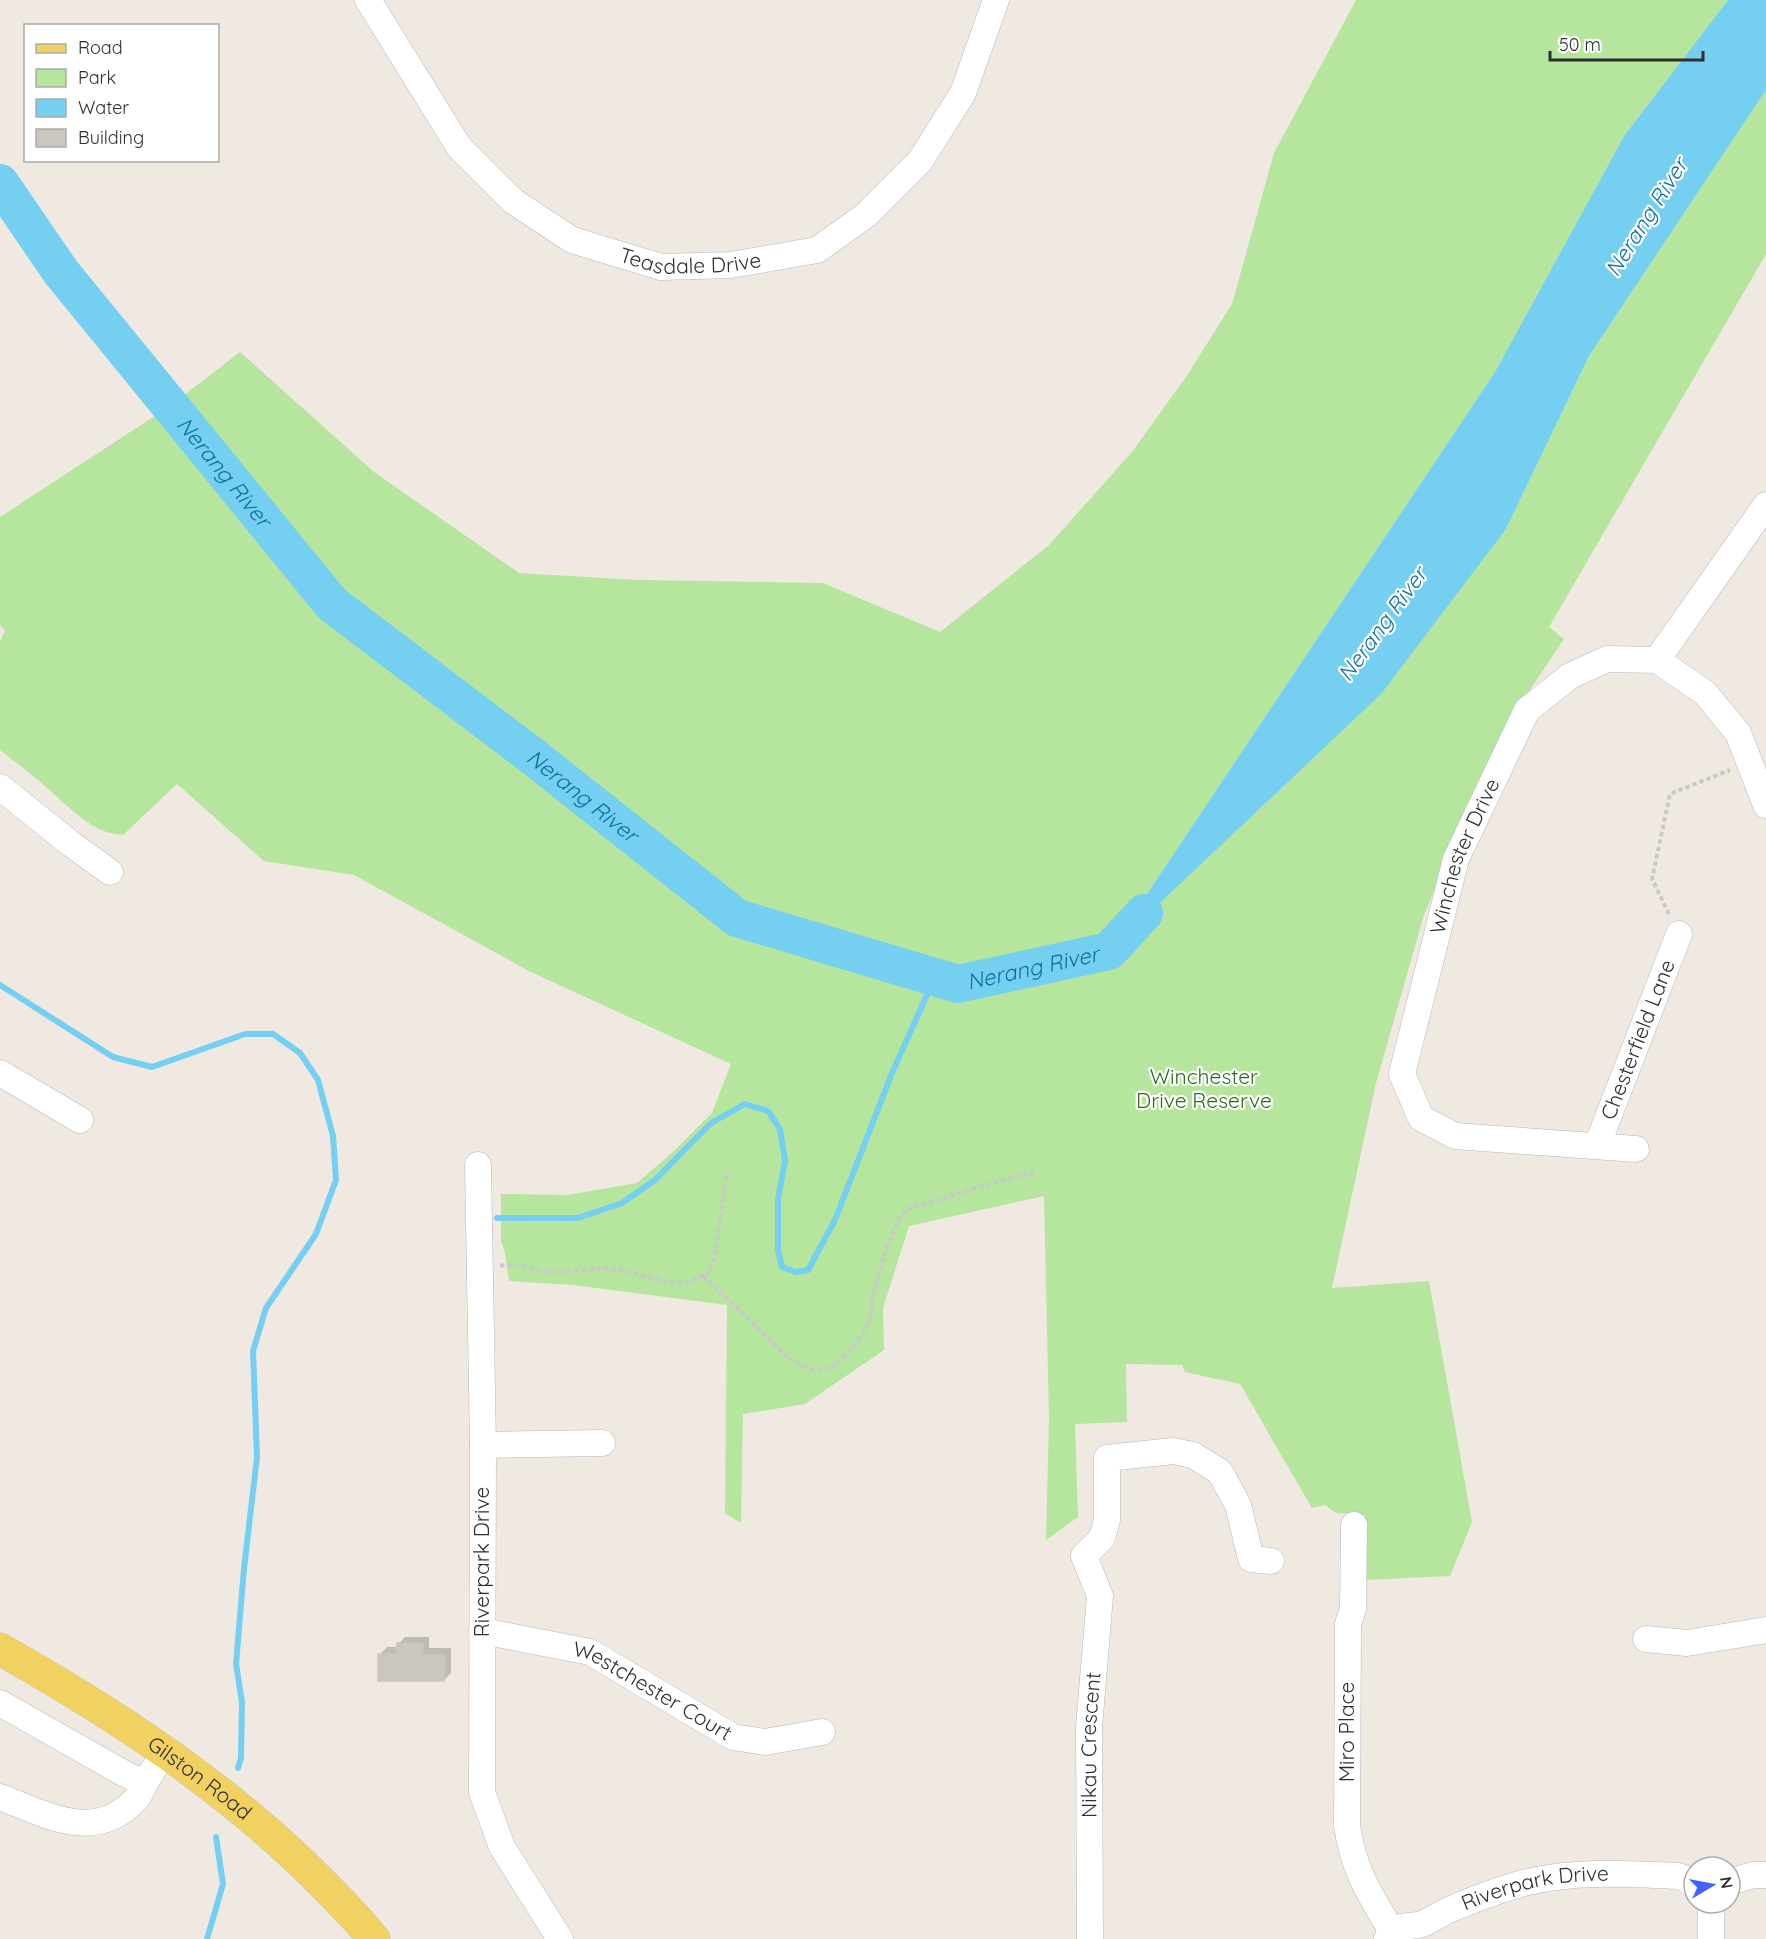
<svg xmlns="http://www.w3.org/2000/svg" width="1766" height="1939" font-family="Quicksand,sans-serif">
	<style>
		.green { fill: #b6e59e }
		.water { fill: #75cff0 }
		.shadow { fill: #0003 }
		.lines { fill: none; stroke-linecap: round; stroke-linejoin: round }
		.stream { stroke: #75cff0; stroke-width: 6 }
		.river { stroke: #75cff0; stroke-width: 38 }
		.building { fill: #cbc7bf; stroke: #cbc5ba; stroke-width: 1.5 }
		.minor-casing { stroke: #b4b7c1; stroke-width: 27 }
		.major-casing { stroke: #c9c9c9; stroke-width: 33 }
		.path { stroke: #c9c9c9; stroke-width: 4; stroke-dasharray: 4.5 3; stroke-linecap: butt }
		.minor { stroke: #fff; stroke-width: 26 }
		.major { stroke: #f2d163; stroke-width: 32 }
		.labels { text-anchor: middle; stroke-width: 4.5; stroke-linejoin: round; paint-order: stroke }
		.street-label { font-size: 21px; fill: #2e2e2e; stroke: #fff }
		.park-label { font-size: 21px; fill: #2c6e1b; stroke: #fff }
		.water-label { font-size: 22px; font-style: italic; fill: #0d6fa3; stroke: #fff }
	</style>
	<rect width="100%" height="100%" fill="#efe9e1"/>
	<path class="green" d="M1356,0h372l-104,136 -129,236 -384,576 395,-419 83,-173 177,-266v164l-217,373 15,12 -59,88 -81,188 -48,168 -44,205 97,-7 43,241 -22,54 -86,4 1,-65 -29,-2 -11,-8 -13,3 -72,-124 -55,-12 -3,-7 -56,-1 1,58 -52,2 3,93 -32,23 3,-122 -5,-222 -135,30 -26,82 1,42 -79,54 -62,10 -2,109 -16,-10 2,-208 -154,-20 -64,-4 -4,-29 -4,-11v-47l67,1 69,-12 37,-32 38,-38 19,-49 -200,-92 -177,-97 -90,-14 -87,-77 -54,51c-32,-2 -52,-27 -75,-46 -15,-14 -32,-26 -48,-39v-108l5,-11 -5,-6v-108l170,-111 70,-54 134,120 145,101 118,7 186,3 117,49 109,-87 83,-93 54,-75 46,-73 42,-151z"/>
	<path class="water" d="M1728,0h38v90l-177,266 -83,173 -125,165 -272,257 386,-579 129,-236z"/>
	<path class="shadow" d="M405,1637h24v11h22v25l-7,7 -64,-26 7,-7h11v-3z"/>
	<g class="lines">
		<path class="stream" d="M0,985l113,72 39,10 93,-33h28l27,19 18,27 15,56 3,44 -20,54 -50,74 -13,43 4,106 -13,112 -8,95 6,38 -1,56 -3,10
			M497,1218h81l44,-15 33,-23 56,-57 34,-19 23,7 12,18 5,32 -7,38v51l4,17 14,5 12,-2 27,-50 57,-147 43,-96
			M207,1939l16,-55 -7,-47"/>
		<path class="river" id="s1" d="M0,183l61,89 271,332 199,151 206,163 221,66 151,-33 35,-38"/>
	</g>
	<path class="building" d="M397,1643l26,1 -1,11h23l-1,26h-66v-27h19z"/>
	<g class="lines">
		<g class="minor-casing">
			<g id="minor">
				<path id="s2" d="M368,0l91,147 54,54 59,39 89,27 70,-2 86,-15 49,-35 54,-54 43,-68 33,-93"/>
				<path d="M1657,660l109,-155"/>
				<path d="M1657,660l48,33 33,40 28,72"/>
				<path d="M0,787l71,57 39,28"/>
				<path d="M0,1073l80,47"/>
				<path id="s3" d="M1597,1146l82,-212"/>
				<path id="s4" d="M1636,1149l-181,-13 -34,-18 -19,-44 54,-215 71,-149 43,-34 37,-17 50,1"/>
				<path d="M478,1165l5,280 -1,347 20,55 58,92"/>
				<path d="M483,1445l119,-2"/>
				<path d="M1354,1525l-1,84 -5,15 -1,201c6,44 22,68 44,105"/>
				<path id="s5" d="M482,1631l108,21 143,85 32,5 57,-10"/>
				<path d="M1646,1639l41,4 79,-13"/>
				<path d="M0,1703l125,71 20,9"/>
				<path d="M0,1797c45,17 95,47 136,2 4,-4 6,-10 9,-16 6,-10 13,-20 20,-31"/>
				<path d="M1730,1882l23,-7h13"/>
				<path id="s6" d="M1090,1939l-1,-212 11,-131 -16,-40 18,-18 5,-18v-62l66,-7 20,4 27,17 18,33 13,54 20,2"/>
				<path id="s7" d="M1387,1939l4,-9c10,-5 21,-3 31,-6 10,-4 19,-11 29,-15 24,-10 51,-21 77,-27 49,-12 101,-8 150,-6l8,3 8,6"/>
				<path d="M1711,1939v-36"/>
			</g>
		</g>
		<g class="major-casing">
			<g id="major">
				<path id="s8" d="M0,1649c115,65 228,139 321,233 19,19 37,37 53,57"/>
			</g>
		</g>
		<path class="path" d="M1669,914l-17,-35 18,-85 60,-24
			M500,1266c19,-5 30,5 49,6 20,1 40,-4 60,-3 23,1 45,12 68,14 11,1 21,-6 31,-9l7,-19 12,-84
			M703,1276l86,82 21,12 15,-1 8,-3 18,-17 15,-20 5,-12 1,-19 15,-52 13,-29 8,-8 88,-27 39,-10"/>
		<use href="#minor" class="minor"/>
		<use href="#major" class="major"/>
	</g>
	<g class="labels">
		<g class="street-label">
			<text dy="7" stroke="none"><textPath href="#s2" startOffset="442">Teasdale Drive</textPath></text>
			<text dy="7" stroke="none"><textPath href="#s4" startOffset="495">Winchester Drive</textPath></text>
			<text dy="7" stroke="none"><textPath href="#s3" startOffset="114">Chesterfield Lane</textPath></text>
			<text transform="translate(482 1562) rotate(-90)" y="7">Riverpark Drive</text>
			<text dy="7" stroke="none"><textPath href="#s5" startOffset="183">Westchester Court</textPath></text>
			<text transform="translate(1347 1732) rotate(-90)" y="7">Miro Place</text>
			<text dy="7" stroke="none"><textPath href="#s6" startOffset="194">Nikau Crescent</textPath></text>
			<text dy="7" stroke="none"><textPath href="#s8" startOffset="238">Gilston Road</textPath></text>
			<text dy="7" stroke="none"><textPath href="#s7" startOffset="162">Riverpark Drive</textPath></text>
		</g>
		<g class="park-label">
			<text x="1204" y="1084">Winchester<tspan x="1204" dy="24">Drive Reserve</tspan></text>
		</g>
		<g class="water-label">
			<text transform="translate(1646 217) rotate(-58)" y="8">Nerang River</text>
			<text dy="8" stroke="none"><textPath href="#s1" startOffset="366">Nerang River</textPath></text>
			<text transform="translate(1382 624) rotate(-54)" y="8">Nerang River</text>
			<text dy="8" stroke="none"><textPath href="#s1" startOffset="852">Nerang River</textPath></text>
			<text dy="8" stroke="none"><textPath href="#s1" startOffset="1356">Nerang River</textPath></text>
		</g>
	</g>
	<rect x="24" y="24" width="195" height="138" fill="#ffffff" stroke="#ababab" stroke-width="1.5"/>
	<rect x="36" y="44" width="30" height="9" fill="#f2d163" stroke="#ababab" stroke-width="1.5"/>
	<text x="78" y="54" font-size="18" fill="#2e2e2e">Road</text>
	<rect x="36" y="69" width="30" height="18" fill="#b6e59e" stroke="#ababab" stroke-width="1.5"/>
	<text x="78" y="84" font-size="18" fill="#2e2e2e">Park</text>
	<rect x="36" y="99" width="30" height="18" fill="#75cff0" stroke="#ababab" stroke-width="1.5"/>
	<text x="78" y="114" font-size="18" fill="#2e2e2e">Water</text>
	<rect x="36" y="129" width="30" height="18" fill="#cbc7bf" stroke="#ababab" stroke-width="1.5"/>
	<text x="78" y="144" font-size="18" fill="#2e2e2e">Building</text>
	<g transform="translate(1712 1885) rotate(80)"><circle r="28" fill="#ffffff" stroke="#ababab" stroke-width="1.5"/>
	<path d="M0-4.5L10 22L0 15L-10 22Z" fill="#4264fb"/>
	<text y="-9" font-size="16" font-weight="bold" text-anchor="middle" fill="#2e2e2e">N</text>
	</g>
	<path d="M1550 51v9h153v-9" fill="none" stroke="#2e2e2e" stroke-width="3"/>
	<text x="1559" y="51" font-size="18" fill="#2e2e2e" stroke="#ffffff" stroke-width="4.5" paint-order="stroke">50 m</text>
</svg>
